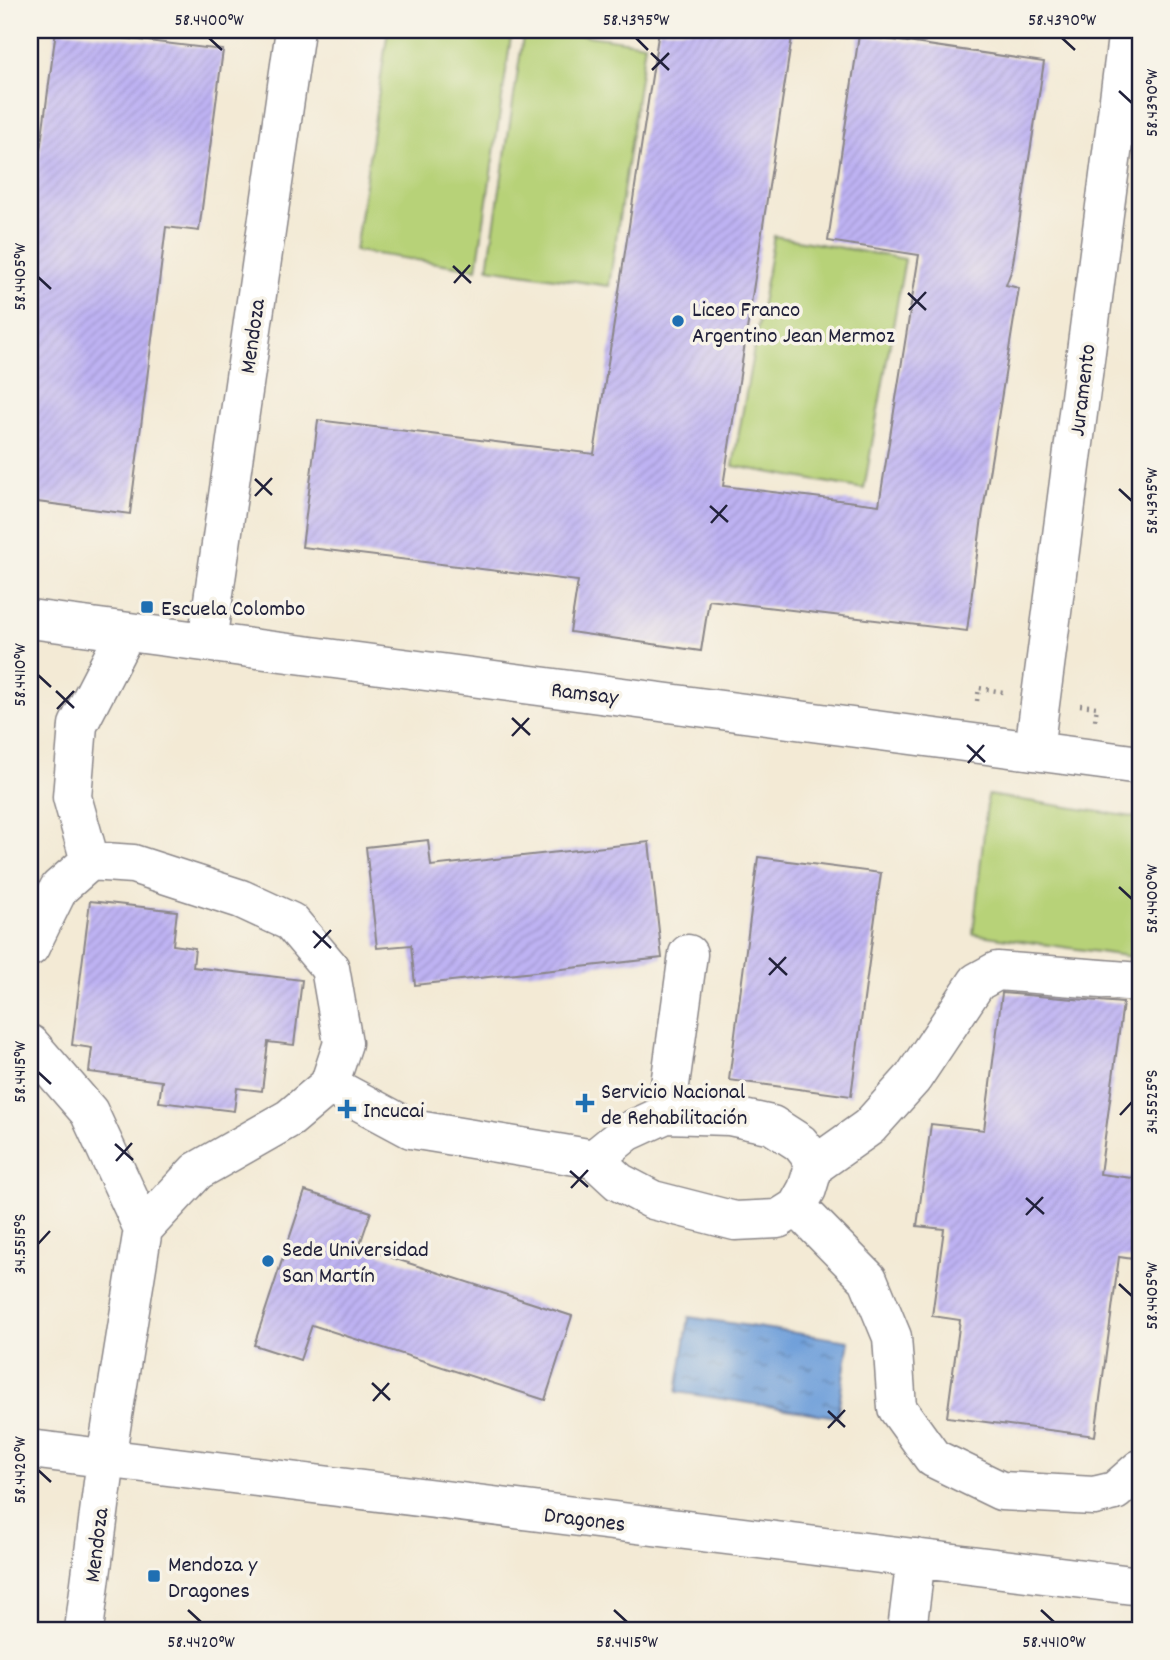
<svg xmlns="http://www.w3.org/2000/svg" width="1170" height="1660" font-family="Dekko,sans-serif">
	<style>
		.garden { fill: #b7d278; stroke: #6c7a5a; stroke-width: 2 }
		.water { fill: url(#water-ripples); stroke: #4a618a; stroke-width: 2 }
		.building { fill: url(#building-hatch) }
		.lines { fill: none; stroke-linecap: round; stroke-linejoin: round }
		.minor-casing { stroke: #8a8688; stroke-width: 41 }
		.path { stroke: #8a8688; stroke-width: 4.5; stroke-dasharray: 2 5; stroke-linecap: butt }
		.minor { stroke: #fff; stroke-width: 38 }
		.ticks { fill: none; stroke: #22223b; stroke-width: 2.5 }
		.poi-dot { fill: #1f6fb2; stroke: #f7f3e8; stroke-width: 2.5 }
		.labels { text-anchor: middle; stroke-width: 7; stroke-linejoin: round; paint-order: stroke }
		.poi-label { font-size: 23px; fill: #22223b; stroke: #f7f3e8; text-anchor: start }
		.street-label { font-size: 23px; fill: #22223b; stroke: #f7f3e8 }
		.neatline { fill: none; stroke: #22223b; stroke-width: 2.5 }
		.ticks-label { font-size: 18px; text-anchor: middle; fill: #22223b }
	</style>
	<defs>
		<pattern id="water-ripples" width="26" height="14" patternUnits="userSpaceOnUse" patternTransform="scale(1.75)"><rect width="26" height="14" fill="#71a0da"/><path d="M2 4q2-2 4 0t4 0M15 11q2-2 4 0t4 0" fill="none" stroke="#5c82b2"/></pattern>
		<pattern id="building-hatch" width="6" height="6" patternUnits="userSpaceOnUse" patternTransform="scale(1.75)"><rect width="6" height="6" fill="#beb2f3"/><path d="M-1 1l2-2M0 6l6-6M5 7l2-2" fill="none" stroke="#a399d1"/></pattern>
	</defs>
	<rect width="100%" height="100%" fill="#f7f3e8"/>
	<filter id="ink" filterUnits="userSpaceOnUse"><feTurbulence type="fractalNoise" baseFrequency=".0143" numOctaves="2"/><feDisplacementMap in="SourceGraphic" scale="14" xChannelSelector="R" yChannelSelector="G"/><feConvolveMatrix kernelMatrix="1 2 1 2 8 2 1 2 1" color-interpolation-filters="sRGB"/></filter>
	<filter id="wash" filterUnits="userSpaceOnUse"><feTurbulence type="fractalNoise" baseFrequency=".00686" numOctaves="4" result="noise"/><feDisplacementMap in="SourceGraphic" scale="28" xChannelSelector="R" yChannelSelector="G"/><feGaussianBlur stdDeviation="1.57" result="paint"/><feColorMatrix in="noise" values="0 0 0 0 0 0 0 0 0 0 0 0 0 0 0 0 0 1.4 0 .05"/><feComposite in="paint" operator="in"/></filter>
	<g filter="url(#wash)">
		<rect width="100%" height="100%" fill="#f3ead5"/>
		<path class="garden" d="M388,30h124l-35,239 -122,-18z
			M524,30h23l98,14 -36,242 -121,-18z
			M774,236l131,23 -41,230 -131,-23z
			M988,795l152,23v140l-167,-24z"/>
		<path class="water" d="M689,1317l160,24 -12,76 -160,-25z"/>
		<g id="blocks">
			<path class="building" d="M56,30l167,20 -24,181 -33,-4 -36,287 -100,-13v-274z
				M659,30h134l-70,456 156,19 40,-250 -91,-14 31,-206 185,27 -32,207 -6,16 13,3 -37,229 -15,114 -258,-31 -8,51 -131,-19 8,-51 -276,-34 16,-127 276,34z
				M428,840l3,26 218,-24 13,116 -247,27 -4,-40 -34,3 -11,-101z
				M758,857l123,16 -30,223 -122,-16z
				M90,901l87,10 -4,34 22,3 -2,19 109,13 -8,65 -26,-3 -6,49 -25,-3 -3,23 -75,-9 3,-21 -73,-9 3,-24 -20,-3z
				M1002,993l121,10 -23,171 40,5v81l-21,-3 -24,179 -148,-19 13,-97 -28,-4 12,-87 -27,-3 14,-102 53,6z
				M305,1191l66,21 -12,35 213,69 -27,84 -233,-75 -12,35 -46,-15z"/>
		</g>
	</g>
	<g filter="url(#ink)">
		<use href="#blocks" fill-opacity="0" stroke="#8a8688" stroke-width="2"/>
		<g class="lines">
			<g class="minor-casing">
				<path id="minor" d="M30,619l1110,146
					M207,642l88,-612
					M1034,750l94,-720
					M90,861l-18,-64 6,-72 48,-93
					M30,947l29,-59 31,-27 43,3 108,35 50,23 39,46 13,75 -14,42 -39,33 -93,53 -54,58
					M30,1044l59,68 54,117 -37,230 -22,171
					M329,1085l82,44 183,30 25,23 34,18 82,21 43,-2 19,-12 10,-18 7,-23 -6,-13 -8,-10 -28,-18 -43,-9 -63,-2 -39,18 -33,27
					M666,1114l22,-160
					M814,1166l55,-39 44,-49 64,-96 20,-11 143,11
					M797,1207l71,72 24,58 5,71 36,50 68,33 93,5 21,-5 25,-22
					M30,1449l1110,137
					M907,1630l9,-72"/>
			</g>
			<path class="path" d="M977,701l2,-13 24,4
				M1080,705l17,2 -2,13"/>
			<use href="#minor" class="minor"/>
		</g>
	</g>
	<path class="ticks" d="M209,38l13,12M636,38l12,12M1062,38l13,12M651,53l18,17M652,70l17,-17M1119,91l13,12M453,266l18,17M38,277l13,12M454,283l16,-18M908,293l18,17M909,310l17,-18M255,479l17,16M1119,489l13,12M255,496l17,-18M710,506l18,16M711,523l16,-18M38,675l13,12M56,691l18,17M57,709l17,-18M512,718l18,17M512,736l17,-18M967,745l18,17M968,763l16,-18M1119,887l13,12M313,931l18,17M314,948l17,-18M769,958l18,17M769,975l17,-18M38,1072l13,12M1120,1115l12,-13M115,1144l18,16M116,1161l16,-18M570,1171l18,16M571,1188l17,-18M1026,1198l18,16M1026,1215l17,-18M38,1244l12,-13M1119,1284l13,12M372,1383l18,17M373,1401l16,-18M828,1411l17,16M828,1428l17,-18M38,1470l13,12M188,1610l13,12M614,1610l13,12M1041,1610l13,12"/>
	<g class="poi-dot">
		<circle cx="678" cy="321" r="7"/>
		<rect x="140" y="600" width="14" height="14" rx="3.5"/>
		<path d="M581.5 1092.5h7v7h7v7h-7v7h-7v-7h-7v-7h7z"/>
		<path d="M343.5 1098.5h7v7h7v7h-7v7h-7v-7h-7v-7h7z"/>
		<circle cx="268" cy="1261" r="7"/>
		<rect x="147" y="1569" width="14" height="14" rx="3.5"/>
	</g>
	<g class="labels">
		<g class="poi-label">
			<text x="692" y="316">Liceo Franco<tspan x="692" dy="26">Argentino Jean Mermoz</tspan></text>
			<text x="161" y="615">Escuela Colombo</text>
			<text x="601" y="1098">Servicio Nacional<tspan x="601" dy="26">de Rehabilitación</tspan></text>
			<text x="363" y="1117">Incucai</text>
			<text x="282" y="1256">Sede Universidad<tspan x="282" dy="26">San Martín</tspan></text>
			<text x="168" y="1571">Mendoza y<tspan x="168" dy="26">Dragones</tspan></text>
		</g>
		<g class="street-label">
			<text transform="translate(251 336) rotate(-82)" y="8">Mendoza</text>
			<text transform="translate(1081 390) rotate(-83)" y="8">Juramento</text>
			<text transform="translate(585 692) rotate(7)" y="8">Ramsay</text>
			<text transform="translate(585 1518) rotate(7)" y="8">Dragones</text>
			<text transform="translate(95 1545) rotate(-83)" y="8">Mendoza</text>
		</g>
	</g>
	<rect width="1170" height="1660" fill="none" stroke="#f7f3e8" stroke-width="77"/>
	<rect x="38" y="38" width="1094" height="1584" class="neatline"/>
	<g class="ticks-label">
		<text x="209" y="25">58.4400°W</text>
		<text x="636" y="25">58.4395°W</text>
		<text x="1062" y="25">58.4390°W</text>
		<text transform="translate(1151 103) rotate(-90)" y="6">58.4390°W</text>
		<text transform="translate(19 277) rotate(-90)" y="6">58.4405°W</text>
		<text transform="translate(1151 501) rotate(-90)" y="6">58.4395°W</text>
		<text transform="translate(19 675) rotate(-90)" y="6">58.4410°W</text>
		<text transform="translate(1151 899) rotate(-90)" y="6">58.4400°W</text>
		<text transform="translate(19 1072) rotate(-90)" y="6">58.4415°W</text>
		<text transform="translate(1151 1102) rotate(-90)" y="6">34.5525°S</text>
		<text transform="translate(19 1244) rotate(-90)" y="6">34.5515°S</text>
		<text transform="translate(1151 1296) rotate(-90)" y="6">58.4405°W</text>
		<text transform="translate(19 1470) rotate(-90)" y="6">58.4420°W</text>
		<text x="201" y="1647">58.4420°W</text>
		<text x="627" y="1647">58.4415°W</text>
		<text x="1054" y="1647">58.4410°W</text>
	</g>
</svg>
